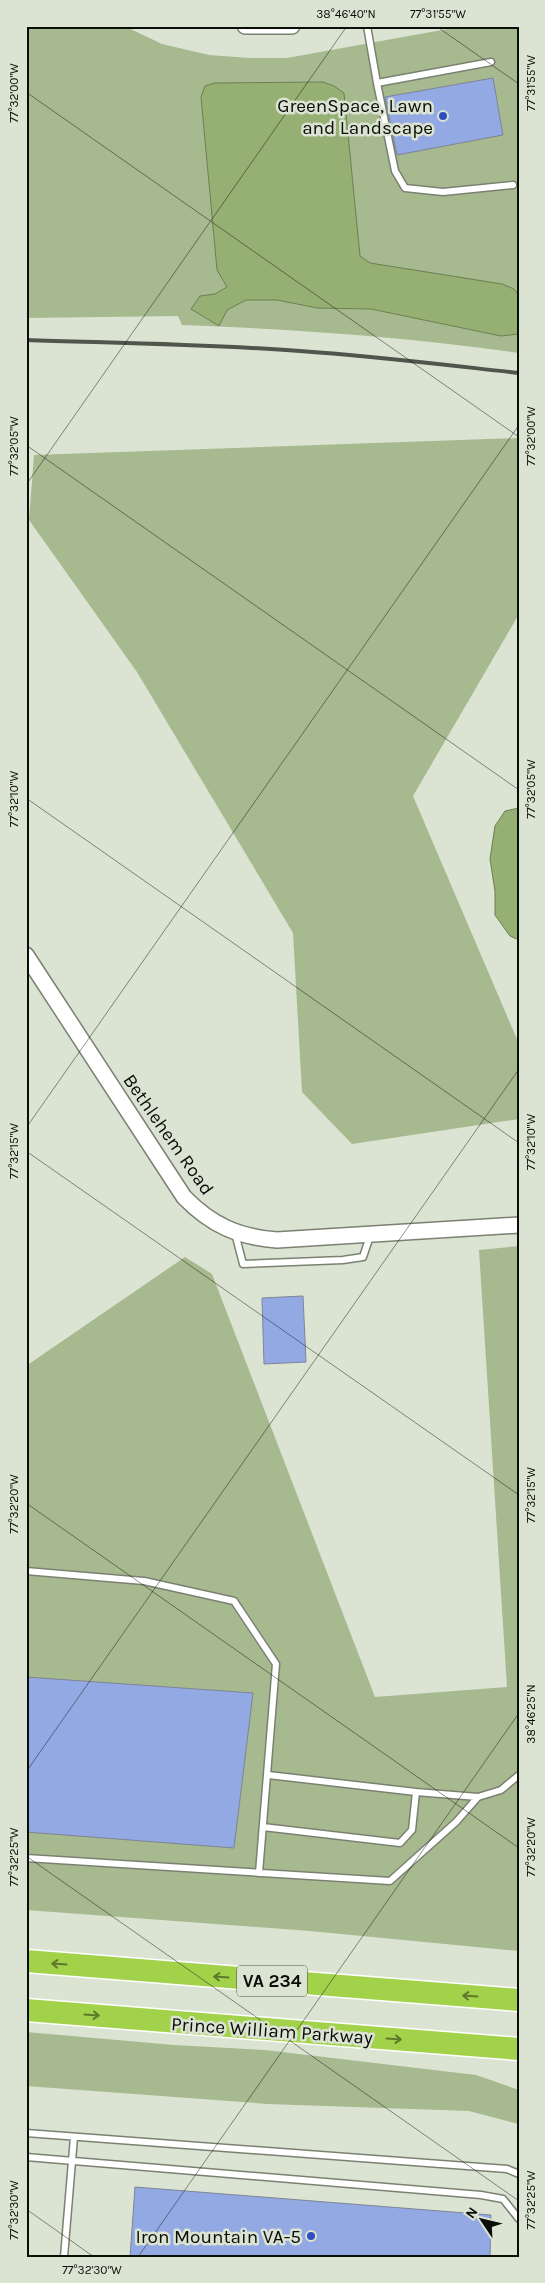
<svg xmlns="http://www.w3.org/2000/svg" width="545" height="2283" font-family="Karla,sans-serif">
	<style>
		.green { fill: #a7b98f }
		.water { fill: #96af72; stroke: #6c7e52 }
		.building { fill: #93a9e4; stroke: #7e8594 }
		.lines { fill: none; stroke-linecap: round; stroke-linejoin: round }
		.service-casing { stroke: #7b8172; stroke-width: 9 }
		.tertiary-casing { stroke: #7b8172; stroke-width: 18 }
		.motorway-casing { stroke: #fff; stroke-width: 25 }
		.service { stroke: #fff; stroke-width: 6 }
		.tertiary { stroke: #fff; stroke-width: 15 }
		.motorway { stroke: #a2d24a; stroke-width: 22 }
		.rail { stroke: #51554c; stroke-width: 4 }
		.oneway { stroke: #5e792c }
		.ticks { fill: none; stroke: #0b0d08; stroke-width: 1; stroke-opacity: 0.45 }
		.poi-dot { fill: #324dbf; stroke: #dbe3d2; stroke-width: 2 }
		.labels { text-anchor: middle; stroke-width: 5; stroke-linejoin: round; paint-order: stroke }
		.shield { fill: #dbe3d2; stroke: #494d45; stroke-width: 1 }
		.shield-label { font-size: 18px; font-weight: bold; fill: #0b0d08 }
		.poi-label { font-size: 19px; fill: #0b0d08; stroke: #dbe3d2; text-anchor: end }
		.street-label { font-size: 19px; fill: #0b0d08; stroke: #dbe3d2 }
		.neatline { fill: none; stroke: #0b0d08; stroke-width: 2 }
		.ticks-label { font-size: 12px; text-anchor: middle; fill: #0b0d08 }
	</style>
	<rect width="100%" height="100%" fill="#dbe3d2"/>
	<path class="green" d="M26,26h98l38,18 47,11 41,3h37l177,-32h55v269l-5,-6 -144,-26 -10,-7 -16,-162 -10,-8 -11,-4 -109,1 -9,3 -4,11 16,173 10,17 -12,7 -15,2 1,18 18,12 8,-16 19,-10h31l40,8 54,1 130,27 18,-2v19c-112,-16 -224,-24 -337,-28l-4,-9 -152,2z
		M519,438v176l-106,182 106,248v75l-167,25 -50,-52 -9,-159 -156,-261 -108,-152 5,-65z
		M519,1246v705l-209,-20 -284,-21v-544l159,-109 27,17 163,423 132,-10 -28,-437z
		M26,2032l148,13 91,5 211,25 43,15v34l-50,-13 -201,-7 -242,-18z"/>
	<path class="water" d="M323,82l11,4 10,7 16,163 10,7 132,21 12,5 5,6v39l-18,2 -130,-27 -54,-1 -40,-8h-31l-19,10 -8,16 -28,-17 9,-13 15,-2 12,-7 -10,-17 -16,-173 4,-11 9,-3z
		M519,808v132l-9,-4 -15,-21v-24l-5,-32 5,-33 10,-15z"/>
	<path class="building" d="M493,78l10,57 -106,20 -12,-58z
		M303,1296l3,66 -42,2 -2,-66z
		M26,1677l227,16 -19,155 -208,-16z
		M135,2187l356,28 -1,42h-360z"/>
	<g class="lines">
		<g class="service-casing">
			<path id="service" d="M367,26l10,57 114,-21
				M377,83l18,88 10,17 38,4 70,-7
				M235,1233l8,31 100,-4 20,-3 7,-21
				M26,1571l118,10 90,20 42,63 -17,209
				M416,1792l62,5
				M263,1827l137,16 12,-13 4,-38 -148,-17
				M26,1858l364,23 66,-59 22,-25 23,-7 18,-15
				M26,2133l481,36 12,5
				M26,2157l455,38 22,4 16,20
				M64,2257l10,-120"/>
		</g>
		<g class="tertiary-casing">
			<path id="tertiary" d="M245,26h47
				M26,955l158,242c27,28 54,40 93,43l242,-15"/>
		</g>
		<g class="motorway-casing">
			<path id="motorway" d="M26,1961l493,39
				M26,2010l493,39"/>
		</g>
		<use href="#service" class="service"/>
		<use href="#tertiary" class="tertiary"/>
		<use href="#motorway" class="motorway"/>
		<path class="rail" d="M26,340c91,3 183,4 274,11 73,5 146,14 219,22"/>
	</g>
	<defs><path id="oneway-shaft" d="M-6 0H5M1.5-3L5.5 0L1.5 3" fill="none" stroke-width="1.6" stroke-linecap="round" stroke-linejoin="round" transform="scale(1.25)"/></defs>
	<g class="oneway">
		<use href="#oneway-shaft" transform="translate(59 1964) rotate(-176)"/>
		<use href="#oneway-shaft" transform="translate(221 1977) rotate(-176)"/>
		<use href="#oneway-shaft" transform="translate(470 1996) rotate(-176)"/>
		<use href="#oneway-shaft" transform="translate(92 2015) rotate(4)"/>
		<use href="#oneway-shaft" transform="translate(394 2039) rotate(4)"/>
	</g>
	<path class="ticks" d="M436,26l83,58M26,92l493,345M26,445l493,345M26,485l321,-459M26,798l493,345M26,1128l493,-703M26,1151l493,344M26,1503l493,345M26,1772l493,-703M26,1856l493,345M26,2209l68,48M138,2257l381,-544"/>
	<g class="poi-dot">
		<circle cx="443" cy="116" r="5"/>
		<circle cx="311" cy="2236" r="5"/>
	</g>
	<g class="labels">
		<rect class="shield" x="237" y="1965.5" width="70" height="31" rx="4"/>
		<g class="shield-label">
			<text x="272" y="1987">VA 234</text>
		</g>
		<g class="poi-label">
			<text x="433" y="112">GreenSpace, Lawn<tspan x="433" dy="22">and Landscape</tspan></text>
			<text x="301" y="2243">Iron Mountain VA-5</text>
		</g>
		<g class="street-label">
			<text transform="translate(169 1134) rotate(55)" y="7">Bethlehem Road</text>
			<text transform="translate(272 2030) rotate(4)" y="7">Prince William Parkway</text>
		</g>
	</g>
	<rect width="545" height="2283" fill="none" stroke="#dbe3d2" stroke-width="55"/>
	<g transform="translate(482 2220) rotate(305)" stroke="#dbe3d2" stroke-width="4" paint-order="stroke">
	<path d="M0-4L9 19L0 12L-9 19Z" fill="#0b0d08"/>
	<text y="-8" font-size="14" font-weight="bold" text-anchor="middle" fill="#0b0d08">N</text>
	</g>
	<rect x="28" y="28" width="490" height="2228" class="neatline"/>
	<g class="ticks-label">
		<text x="346" y="18">38°46'40"N</text>
		<text x="438" y="18">77°31'55"W</text>
		<text transform="translate(531 83) rotate(-90)" y="4">77°31'55"W</text>
		<text transform="translate(14 93) rotate(-90)" y="4">77°32'00"W</text>
		<text transform="translate(531 436) rotate(-90)" y="4">77°32'00"W</text>
		<text transform="translate(14 446) rotate(-90)" y="4">77°32'05"W</text>
		<text transform="translate(531 789) rotate(-90)" y="4">77°32'05"W</text>
		<text transform="translate(14 799) rotate(-90)" y="4">77°32'10"W</text>
		<text transform="translate(531 1142) rotate(-90)" y="4">77°32'10"W</text>
		<text transform="translate(14 1151) rotate(-90)" y="4">77°32'15"W</text>
		<text transform="translate(531 1495) rotate(-90)" y="4">77°32'15"W</text>
		<text transform="translate(14 1504) rotate(-90)" y="4">77°32'20"W</text>
		<text transform="translate(531 1714) rotate(-90)" y="4">38°46'25"N</text>
		<text transform="translate(531 1847) rotate(-90)" y="4">77°32'20"W</text>
		<text transform="translate(14 1857) rotate(-90)" y="4">77°32'25"W</text>
		<text transform="translate(531 2200) rotate(-90)" y="4">77°32'25"W</text>
		<text transform="translate(14 2210) rotate(-90)" y="4">77°32'30"W</text>
		<text x="92" y="2274">77°32'30"W</text>
	</g>
</svg>
